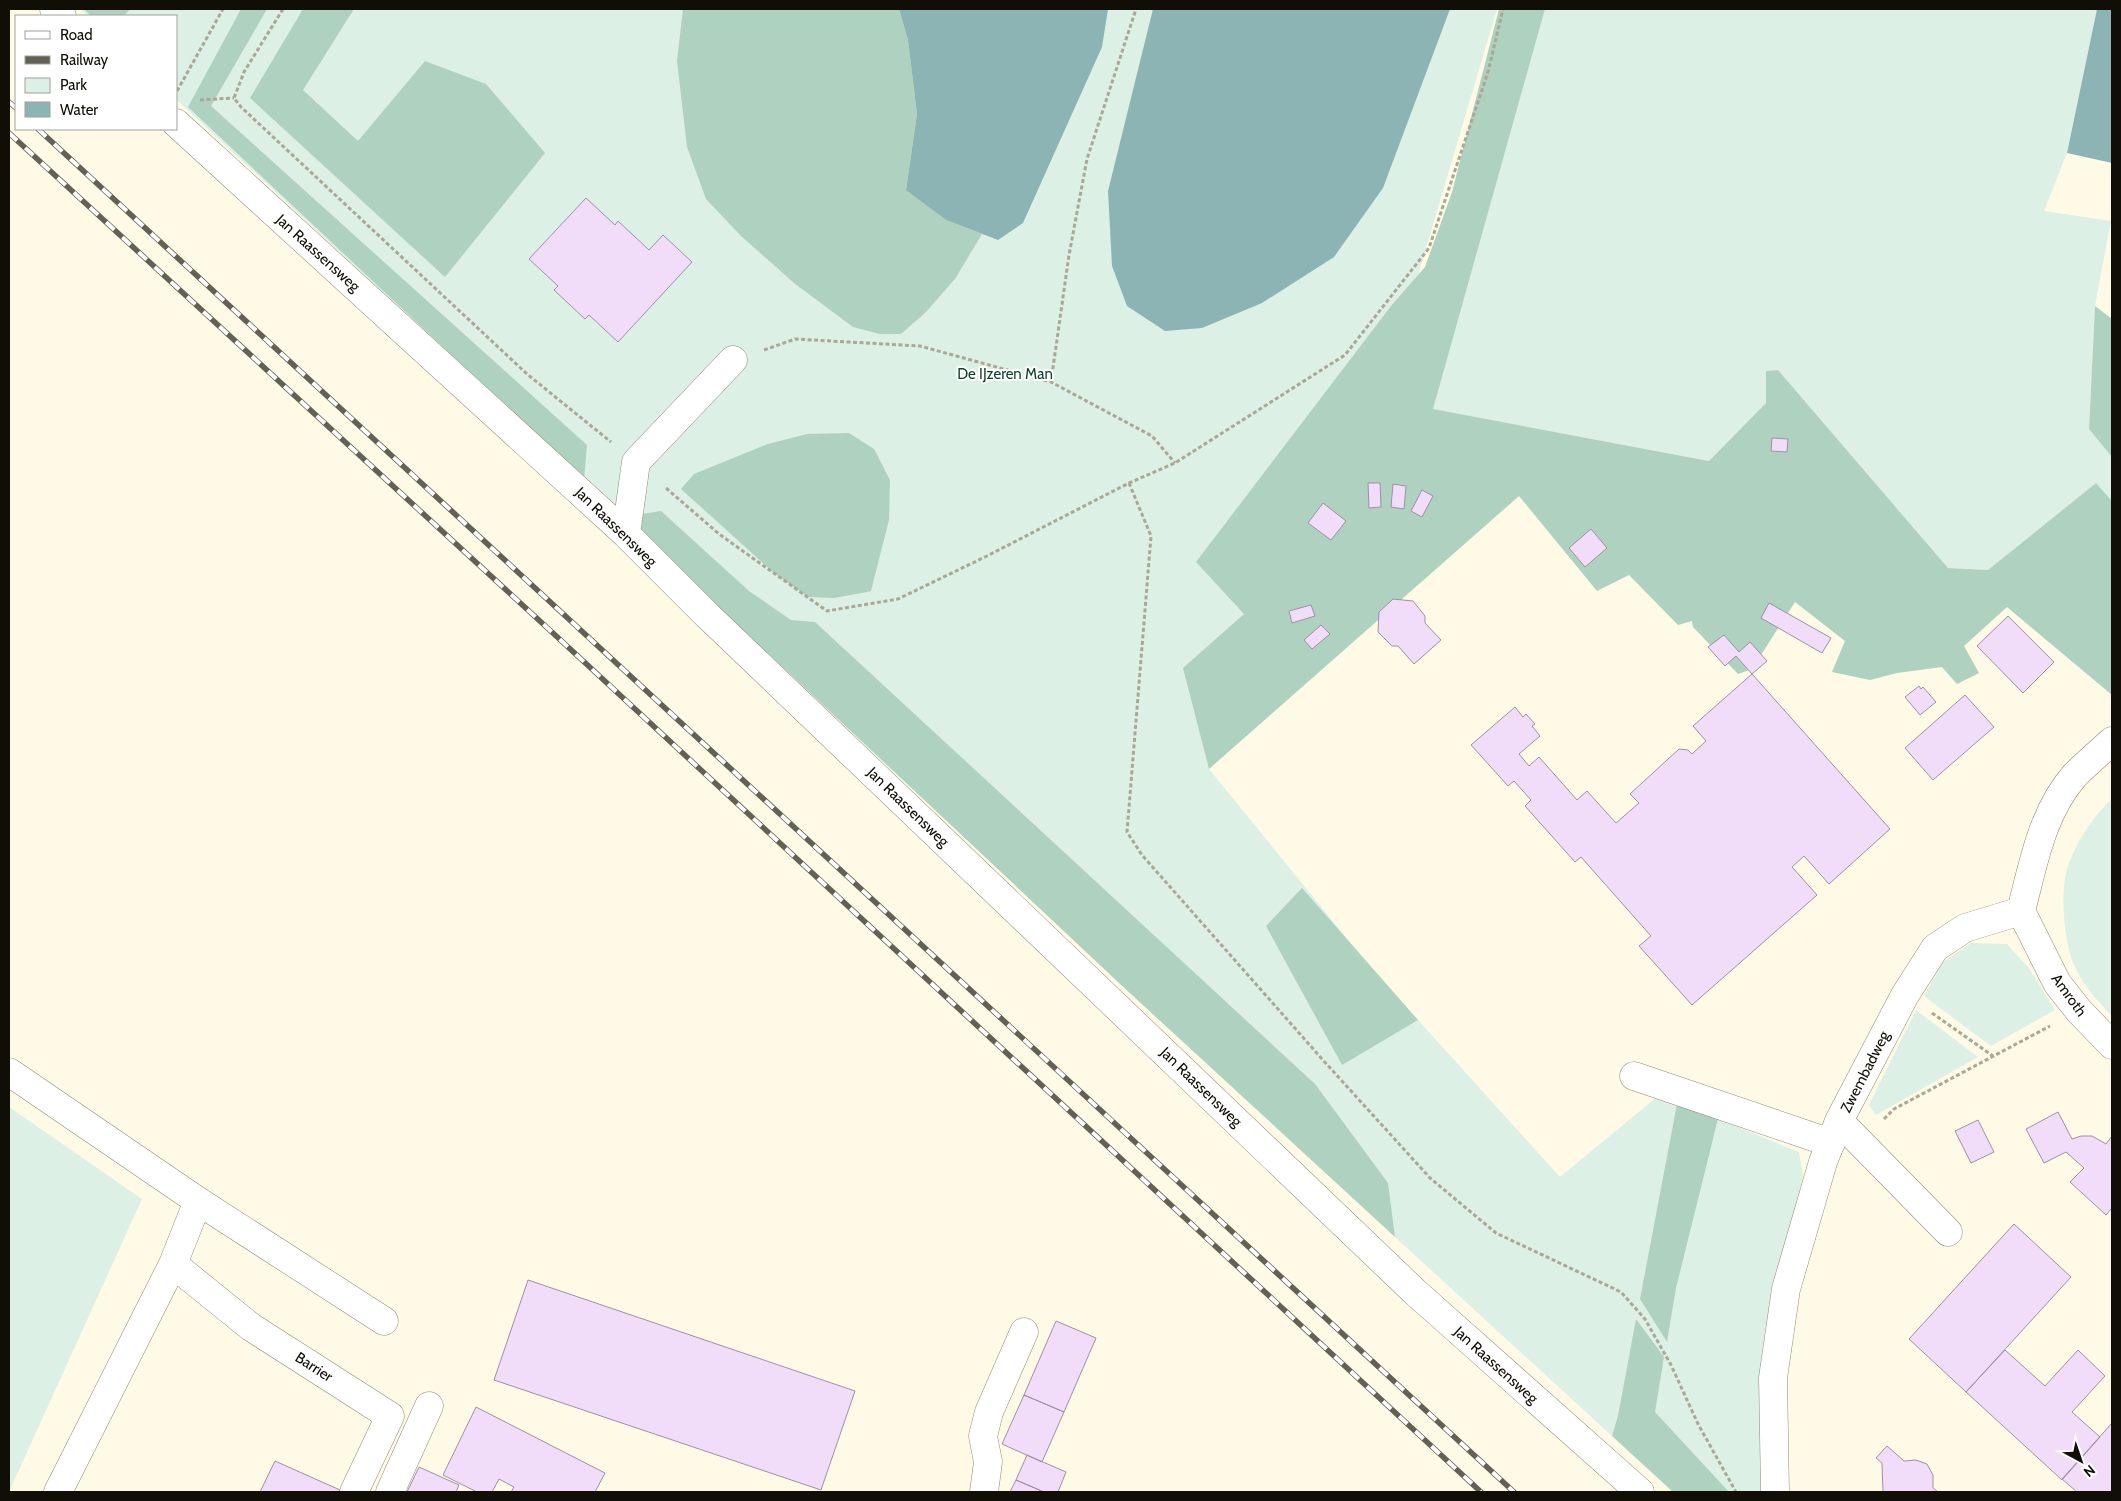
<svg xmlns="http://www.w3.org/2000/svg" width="2121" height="1501" font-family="Cabin,sans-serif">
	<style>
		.green { fill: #dcf0e6 }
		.forest { fill: #afd1bf }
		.water { fill: #8cb4b4 }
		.building { fill: #f1ddfa; stroke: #9e90a4 }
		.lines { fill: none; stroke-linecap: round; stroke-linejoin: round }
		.minor-casing { stroke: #918b75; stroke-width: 29 }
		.path { stroke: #aba797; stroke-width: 3; stroke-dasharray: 4 2.5; stroke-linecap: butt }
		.minor { stroke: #fff; stroke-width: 28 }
		.rail-casing { stroke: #636054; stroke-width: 5.5 }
		.rail { stroke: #fff; stroke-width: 4; stroke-dasharray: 11; stroke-linecap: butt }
		.labels { text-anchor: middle; stroke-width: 4; stroke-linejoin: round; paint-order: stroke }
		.street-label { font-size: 15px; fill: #100e06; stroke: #fff }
		.park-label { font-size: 15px; fill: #103d2b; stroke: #fff }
	</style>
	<rect width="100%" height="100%" fill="#fffae6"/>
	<path class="green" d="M80,9h1417l-156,526 -138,211 6,23 206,253 3,-2 142,157 98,-81 19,8 36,36 5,-21 81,33 4,24 -11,49 -32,207 2,60h-70l-76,-67 -4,11 -217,-199 -2,-13 -486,-440 -731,-685v-83h-88z
		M1545,9h552l-30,144 -23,58 67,10 -16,85 -6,123 23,28v44l-16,-18 -108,87 -40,-2 -170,-198 -12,1v32l-57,58 -277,-52z
		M2112,799v217c-14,-15 -28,-29 -37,-49 -11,-23 -15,-73 -8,-98 8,-25 26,-53 45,-70z
		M1971,943l36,1 21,23 27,43 -64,36 -67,-50 19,-34z
		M1916,1010l62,47 -102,58 -7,-10z
		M9,1107l133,92 -133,293z"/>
	<path class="forest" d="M84,9h46l-6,7h-33z
		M241,9h26l-56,97 376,339 -3,35 -396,-373z
		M303,9h51l-51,81 55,51 67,-80 61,23 59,69 -100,124 -195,-179z
		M683,9h216l9,31 9,74 -11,75 40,31 36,14 -27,45 -30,34 -24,21h-21l-27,-7 -59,-44 -53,-47 -35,-37 -19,-52 -10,-86z
		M1499,9h46l-112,400 276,52 57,-58v-32l12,-1 170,198 40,2 108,-87 16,18v194l-105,-88 -43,39 15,27 -22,11 -15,-17 -45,6 -27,7 -38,-8 13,-31 -50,-39 -43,67 -14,5 -45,-47 -1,-6 -14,4 -49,-50 -32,16 -78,-95 -310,273 -26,-101 61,-54 -48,-52 195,-256 34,-39 27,-75z
		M2095,306l17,13v138l-23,-28z
		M849,433l25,16 16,31 -1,40 -18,71 -4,1 -33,6 -26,-1 -34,-24 -93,-84 13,-15 74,-30 39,-10z
		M661,511l88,80 42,29 24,2 500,462 73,99 7,54 -276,-254 -496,-466z
		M1302,888l116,132 -76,45 -76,-139z
		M1677,1104l41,15 -42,169 -9,54 -27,-43z
		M1636,1319l28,38 -9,55 74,80h-56l-61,-56 6,-20z"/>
	<path class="water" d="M899,9h209l-6,38 -79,176 -25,17 -52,-20 -40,-30 11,-76 -9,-74z
		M1153,9h297l-67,179 -49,69 -72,46 -60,25 -37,3 -38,-25 -15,-40 -4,-75z
		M2097,9h15v154l-45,-10z"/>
	<path class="building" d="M586,198l29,27 3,-4 31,29 14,-15 29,27 -74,80 -29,-27 -4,4 -31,-29 4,-4 -29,-27z
		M1772,438l16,1 -1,13 -16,-1z
		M1368,483h12l1,24 -12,1z
		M1393,484l13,2 -2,23 -13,-2z
		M1422,490l11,6 -11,21 -11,-6z
		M1323,503l23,18 -15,19 -23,-17z
		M1591,529l16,19 -22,19 -16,-19z
		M1393,599l20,2 12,15v7l16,17 -27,24 -16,-18h-6l-14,-14 1,-20z
		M1769,603l62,35 -9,15 -61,-35z
		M1311,605l4,11 -23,7 -3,-12z
		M2008,616l46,46 -31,31 -46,-47z
		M1321,625l9,9 -18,15 -8,-9z
		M1724,635l15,17 11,-10 17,19 -15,13 -16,-18 -11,10 -17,-19z
		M1752,674l138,155 -61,55 -25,-28 -12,11 25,28 -125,110 -53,-59 12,-10 -70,-79 -6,5 -50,-56 6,-6 -17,-19 -6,5 -37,-41 44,-38 8,10 3,-3 9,10 -3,2 8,10 -21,18 10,12 10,-9 38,43 10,-9 29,32 23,-20 -9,-9 49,-45 9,1 4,4 14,-13 -13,-15z
		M1919,686l2,3 2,-2 13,15 -16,13 -15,-18z
		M1965,695l29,32 -61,53 -28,-32z
		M2058,1112l14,27 9,-3h11l14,8 6,-8v72l-6,7 -36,-33 14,-14 -18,-16 -22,11 -18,-34z
		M1978,1120l16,32 -23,11 -16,-32z
		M2014,1224l57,53 -105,115 -57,-53z
		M528,1280l327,111 -34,99 -327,-110z
		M1056,1321l40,17 -32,74 -40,-17z
		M2005,1350l40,36 33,-36 27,26 -33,36 28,25 -38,43 -96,-88z
		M1024,1395l40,17 -22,50 -40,-18z
		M476,1407l129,66 -10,19h-84l3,-5 -15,-8 -7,13h-15l-34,-17z
		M2112,1423v69h-35l-15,-13z
		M1887,1446l17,15 12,-1 11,4 6,11v13l5,4h-55l-1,-29 -6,-5z
		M1027,1455l39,17 -8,20h-14l-28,-12z
		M275,1461l65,29 -1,2h-79z
		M419,1467l40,18 -3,7h-49z
		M1016,1480l28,12h-34z"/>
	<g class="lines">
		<g class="minor-casing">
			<path id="minor" d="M54,9l8,7
				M176,123l450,411 81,81 708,677 225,200
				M626,534l10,-72 97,-102
				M2021,911l36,72 22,28 33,34
				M9,1072l189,129 186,120
				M1634,1076l197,67
				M1839,1121l109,111
				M173,1264l78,63 139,89 -36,76
				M58,1492l115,-228 25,-63
				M390,1492l39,-86
				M984,1492l4,-30 -5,-26 6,-24 35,-80
				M1775,1492l-2,-114 13,-89 37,-127 16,-41 66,-126 30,-47 30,-20 56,-17c12,-46 21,-99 54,-136 12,-12 25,-23 37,-34"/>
		</g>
		<path class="path" d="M283,9l-39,63 -10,26 7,9 286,267 84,68
			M177,91l46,-82
			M200,100l34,-2
			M764,350l31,-11 125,7 131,36 101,54 23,27
			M1051,382l18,-127 18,-96 49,-150
			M1129,483l22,53 -24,296 15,23 180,204 108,119 66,55 125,59 24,27 26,46 27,59 38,68
			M666,488l53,46 108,77 71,-12 89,-43 142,-73 46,-20 170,-108 84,-107 59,-176 15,-63
			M1932,1013l61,43
			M1884,1119l10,-10 156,-83"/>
		<use href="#minor" class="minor"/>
		<g class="rail-casing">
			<path id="rail" d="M9,102l7,6
				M38,129l1476,1363
				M9,133l545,501 927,858"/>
		</g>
		<use href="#rail" class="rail"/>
	</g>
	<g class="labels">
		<g class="street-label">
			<text transform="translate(318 253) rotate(42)" y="5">Jan Raassensweg</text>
			<text transform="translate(616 527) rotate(44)" y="5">Jan Raassensweg</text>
			<text transform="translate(908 807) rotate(44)" y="5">Jan Raassensweg</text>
			<text transform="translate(2069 995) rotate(54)" y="5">Amroth</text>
			<text transform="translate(1865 1072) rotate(-63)" y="5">Zwembadweg</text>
			<text transform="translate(1201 1087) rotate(44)" y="5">Jan Raassensweg</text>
			<text transform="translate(1496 1365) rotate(42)" y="5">Jan Raassensweg</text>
			<text transform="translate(314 1367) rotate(33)" y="5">Barrier</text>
		</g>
		<g class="park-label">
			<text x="1005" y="379">De IJzeren Man</text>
		</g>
	</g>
	<rect width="2121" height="1501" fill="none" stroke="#100e06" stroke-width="20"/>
	<rect x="15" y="15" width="162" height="115" fill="#ffffff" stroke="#9f9f9b"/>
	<rect x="25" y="31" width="25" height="8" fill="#ffffff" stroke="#9f9f9b"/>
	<text x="60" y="40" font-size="15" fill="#100e06">Road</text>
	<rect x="25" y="56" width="25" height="8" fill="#636054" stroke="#9f9f9b"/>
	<text x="60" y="65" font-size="15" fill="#100e06">Railway</text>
	<rect x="25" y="78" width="25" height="15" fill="#dcf0e6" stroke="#9f9f9b"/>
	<text x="60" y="90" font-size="15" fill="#100e06">Park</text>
	<rect x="25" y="102" width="25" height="15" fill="#8cb4b4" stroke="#9f9f9b"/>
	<text x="60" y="115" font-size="15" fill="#100e06">Water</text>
	<g transform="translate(2081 1461) rotate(140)" stroke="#ffffff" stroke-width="4" paint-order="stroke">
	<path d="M0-4L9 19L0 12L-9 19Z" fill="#100e06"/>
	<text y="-8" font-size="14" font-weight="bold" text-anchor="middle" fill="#100e06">N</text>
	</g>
</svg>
